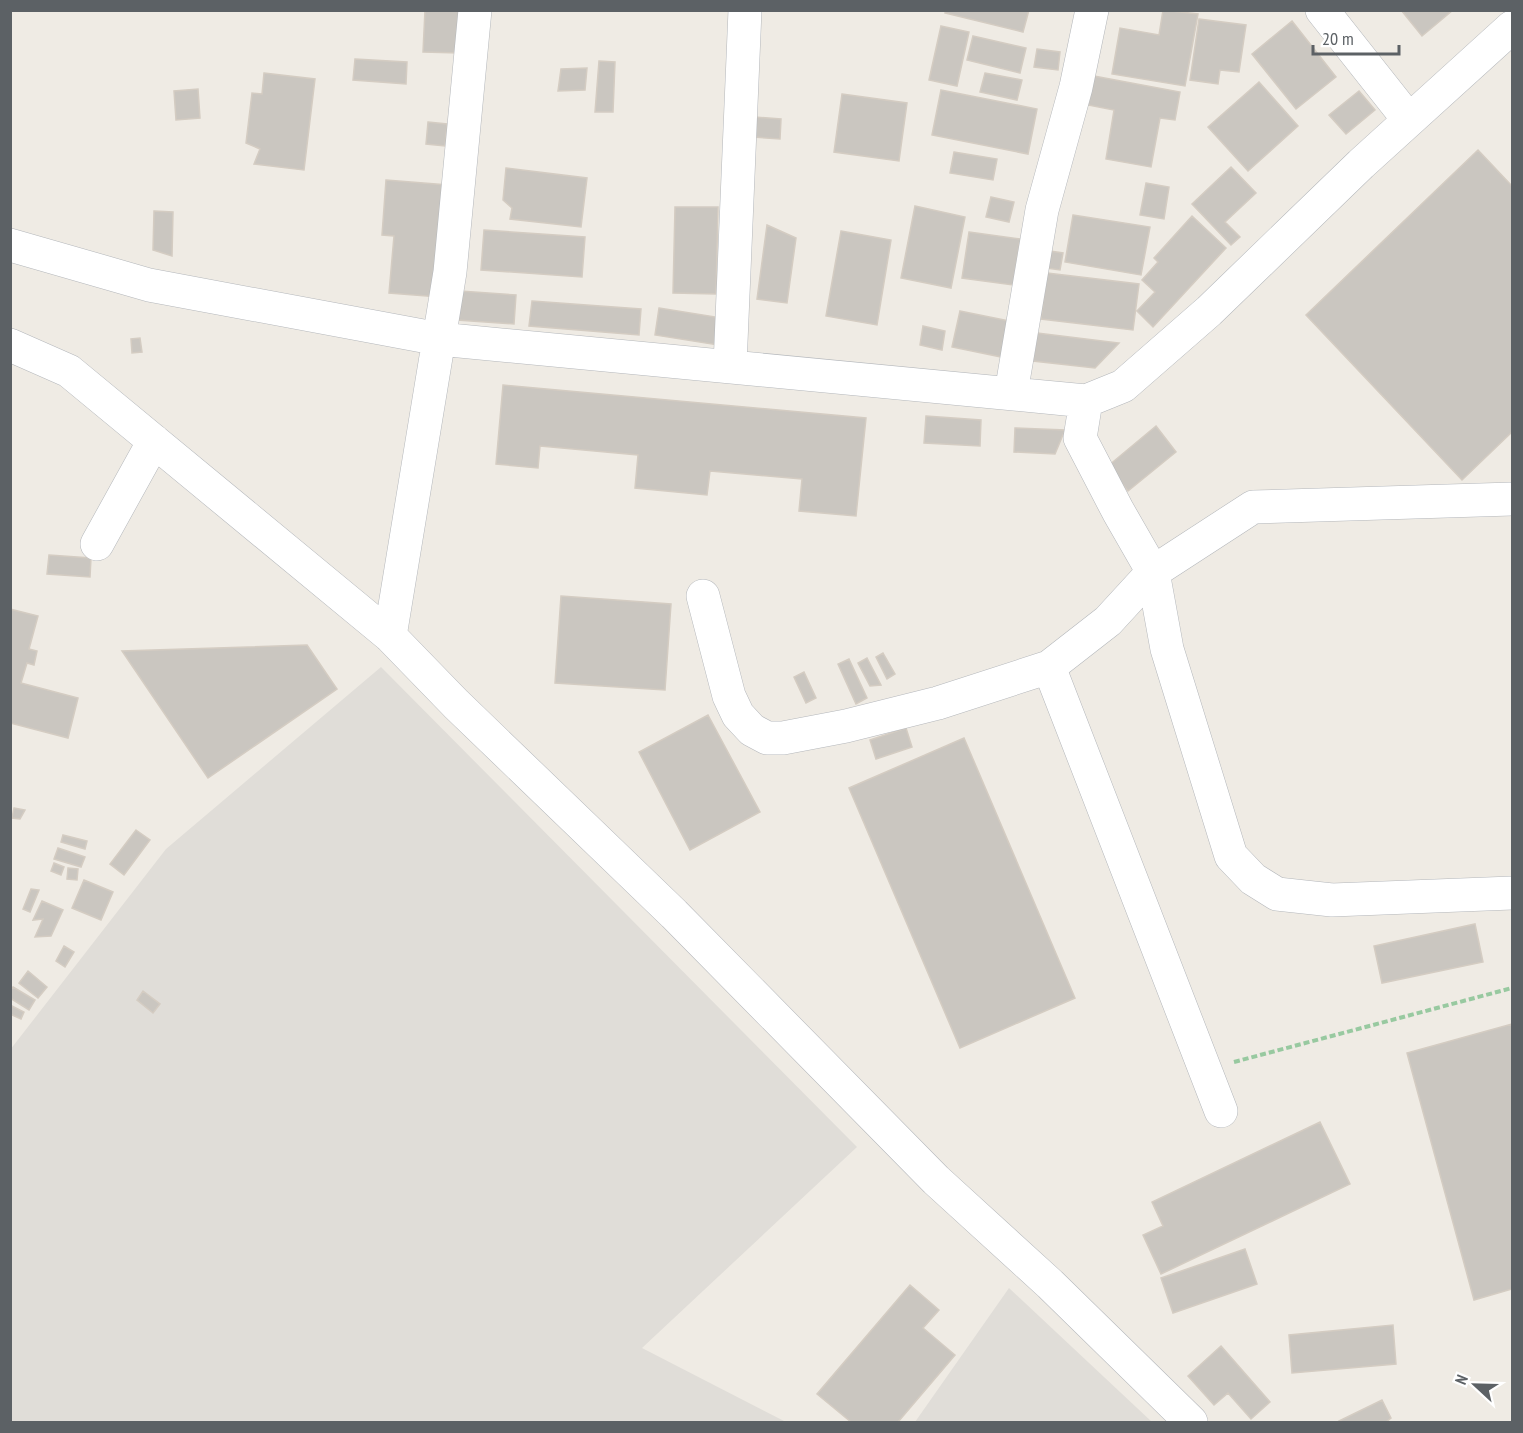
<svg xmlns="http://www.w3.org/2000/svg" width="1523" height="1433" font-family="'PT Sans Narrow',sans-serif">
	<style>
		.industrial { fill: #e0ddd8 }
		.building { fill: #cac6c0; stroke: #d4ccc2; stroke-width: 1.5 }
		.lines { fill: none; stroke-linecap: round; stroke-linejoin: round }
		.minor-casing { stroke: #b4b7bb; stroke-width: 34 }
		.path { stroke: #98c9a0; stroke-width: 4; stroke-dasharray: 6 3; stroke-linecap: butt }
		.minor { stroke: #fff; stroke-width: 33 }
	</style>
	<rect width="100%" height="100%" fill="#efebe4"/>
	<path class="industrial" d="M381,667l476,480 -215,201 144,74h-775l-1,-372 156,-201z
		M1009,1288l143,134h-237z"/>
	<path class="building" d="M425,10h36l-2,43 -36,-1z
		M946,10h83l-6,22 -78,-19z
		M1163,10l35,4 -13,72 -73,-12 8,-46 39,7z
		M1401,10h52l-31,26z
		M1199,19l47,6 -7,47 -19,-2 -2,14 -28,-4z
		M1292,21l44,56 -40,32 -44,-55z
		M941,26l28,6 -12,54 -28,-6z
		M973,36l53,12 -6,25 -53,-13z
		M1037,49l23,3 -2,18 -24,-3z
		M355,59l52,3 -1,22 -53,-4z
		M599,61l16,1 -2,50h-18z
		M587,68l-2,22 -27,1 3,-22z
		M264,73l51,6 -11,91 -50,-6 6,-15 -14,-6 6,-50 10,1z
		M985,73l37,7 -5,20 -37,-8z
		M1094,76l86,16 -5,28 -15,-2 -9,49 -45,-8 8,-49 -26,-5z
		M1259,82l39,44 -50,45 -40,-44z
		M198,89l2,29 -24,2 -2,-29z
		M941,90l96,19 -9,45 -96,-19z
		M1359,91l16,19 -29,24 -17,-19z
		M842,94l65,9 -8,58 -65,-9z
		M754,117l27,2 -1,20 -27,-2z
		M428,122l19,2 -2,22 -19,-2z
		M1478,150l34,36v246l-50,48 -156,-165z
		M954,152l43,7 -4,21 -43,-7z
		M1231,167l25,26 -31,29 15,15 -9,8 -39,-41z
		M506,168l81,10 -6,49 -71,-8 2,-11 -9,-8z
		M386,180l62,5 -9,112 -50,-4 5,-57 -12,-1z
		M1146,183l23,4 -5,32 -24,-4z
		M991,197l23,5 -5,20 -23,-5z
		M915,206l50,11 -14,71 -50,-10z
		M675,207h43l-2,87 -43,-1z
		M154,211l19,1 -1,44 -19,-6z
		M1073,215l77,12 -9,48 -76,-13z
		M1192,216l34,32 -73,79 -16,-16 18,-19 -13,-12 16,-18 -4,-4z
		M767,225l29,13 -9,65 -30,-4z
		M484,230l101,7 -3,40 -101,-7z
		M841,231l50,9 -14,85 -51,-9z
		M969,232l51,7 -7,46 -51,-7z
		M1043,250l20,3 -3,17 -20,-3z
		M1047,273l92,11 -6,46 -92,-11z
		M460,291l56,4 -2,29 -57,-4z
		M532,301l109,8 -2,26 -110,-9z
		M659,308l63,10 -4,27 -63,-10z
		M960,311l59,12 -8,36 -59,-12z
		M923,326l22,5 -3,19 -22,-5z
		M1037,333l82,10 -24,25 -62,-7z
		M140,338l2,14 -10,1 -1,-14z
		M503,385l363,33 -10,98 -57,-5 3,-32 -92,-8 -3,24 -72,-7 3,-33 -98,-9 -2,22 -42,-4z
		M926,416l55,4 -1,26 -56,-3z
		M1156,426l20,26 -48,39 -20,-25z
		M1015,428l50,2 -10,24 -41,-2z
		M49,555l42,3 -1,19 -43,-3z
		M561,596l110,8 -6,86 -110,-7z
		M10,609l28,7 -9,33 8,2 -3,14 -7,-2 -6,20 57,15 -10,40 -58,-15z
		M307,645l30,44 -129,89 -86,-127z
		M883,653l12,21 -8,5 -11,-22z
		M867,658l14,27 -11,1 -12,-23z
		M849,659l18,39 -11,6 -18,-40z
		M804,672l12,26 -10,5 -12,-26z
		M708,715l52,97 -70,38 -51,-98z
		M906,728l6,19 -36,12 -6,-19z
		M964,738l111,260 -115,50 -111,-260z
		M14,808l11,2 -5,9 -8,-1z
		M136,830l14,10 -26,35 -14,-11z
		M63,835l24,6 -2,8 -24,-7z
		M58,848l27,9 -4,10 -27,-8z
		M54,863l10,4 -3,8 -10,-4z
		M68,868l10,1 -1,11 -10,-1z
		M84,880l29,12 -12,28 -29,-12z
		M31,889l8,1 -9,22 -7,-3z
		M42,901l21,9 -12,26 -16,1 8,-18 -10,1z
		M1475,924l8,38 -101,21 -8,-37z
		M64,946l10,6 -9,15 -9,-6z
		M28,971l19,16 -9,11 -19,-15z
		M13,987l22,13 -6,10 -19,-12v-7z
		M143,991l17,13 -7,9 -16,-13z
		M10,1005l14,7 -3,7 -11,-5z
		M1512,1024v265l-38,11 -67,-247z
		M1320,1122l30,62 -189,90 -18,-39 20,-9 -11,-24z
		M1245,1249l12,35 -84,29 -12,-35z
		M910,1285l29,25 -16,18 32,27 -57,67h-47l-34,-28z
		M1393,1325l3,39 -104,9 -3,-38z
		M1221,1346l49,56 -19,17 -23,-26 -14,12 -26,-29z
		M1382,1400l9,18 -5,4h-46l-1,-1z"/>
	<g class="lines">
		<g class="minor-casing">
			<path id="minor" d="M1322,10l87,110
				M10,245l139,40 290,54 647,62 37,-15 86,-75 152,-147 151,-137
				M10,345l59,26 321,265 66,68 218,210 262,266 114,104 141,138
				M730,366l15,-356
				M1011,393l31,-183 34,-123 16,-77
				M1086,401l-6,37 38,73 35,61 14,77 64,207 22,23 24,15 55,6 180,-7
				M97,544l57,-103
				M703,596l26,100 9,19 14,15 15,8h16l63,-12 92,-23 111,-36 59,-46 45,-49 100,-65 259,-8
				M390,636l60,-364 25,-262
				M1049,667l172,444"/>
		</g>
		<path class="path" d="M1234,1062l278,-74"/>
		<use href="#minor" class="minor"/>
	</g>
	<rect width="1523" height="1433" fill="none" stroke="#5c6165" stroke-width="24"/>
	<g transform="translate(1475 1385) rotate(292)" stroke="#ffffff" stroke-width="4.5" paint-order="stroke">
	<path d="M0-4.5L10 22L0 15L-10 22Z" fill="#5c6165"/>
	<text y="-9" font-size="16" font-weight="bold" text-anchor="middle" fill="#5c6165">N</text>
	</g>
	<path d="M1313 45v9h86v-9" fill="none" stroke="#5c6165" stroke-width="3"/>
	<text x="1322" y="45" font-size="18" fill="#5c6165" stroke="#ffffff" stroke-width="4.5" paint-order="stroke">20 m</text>
</svg>
